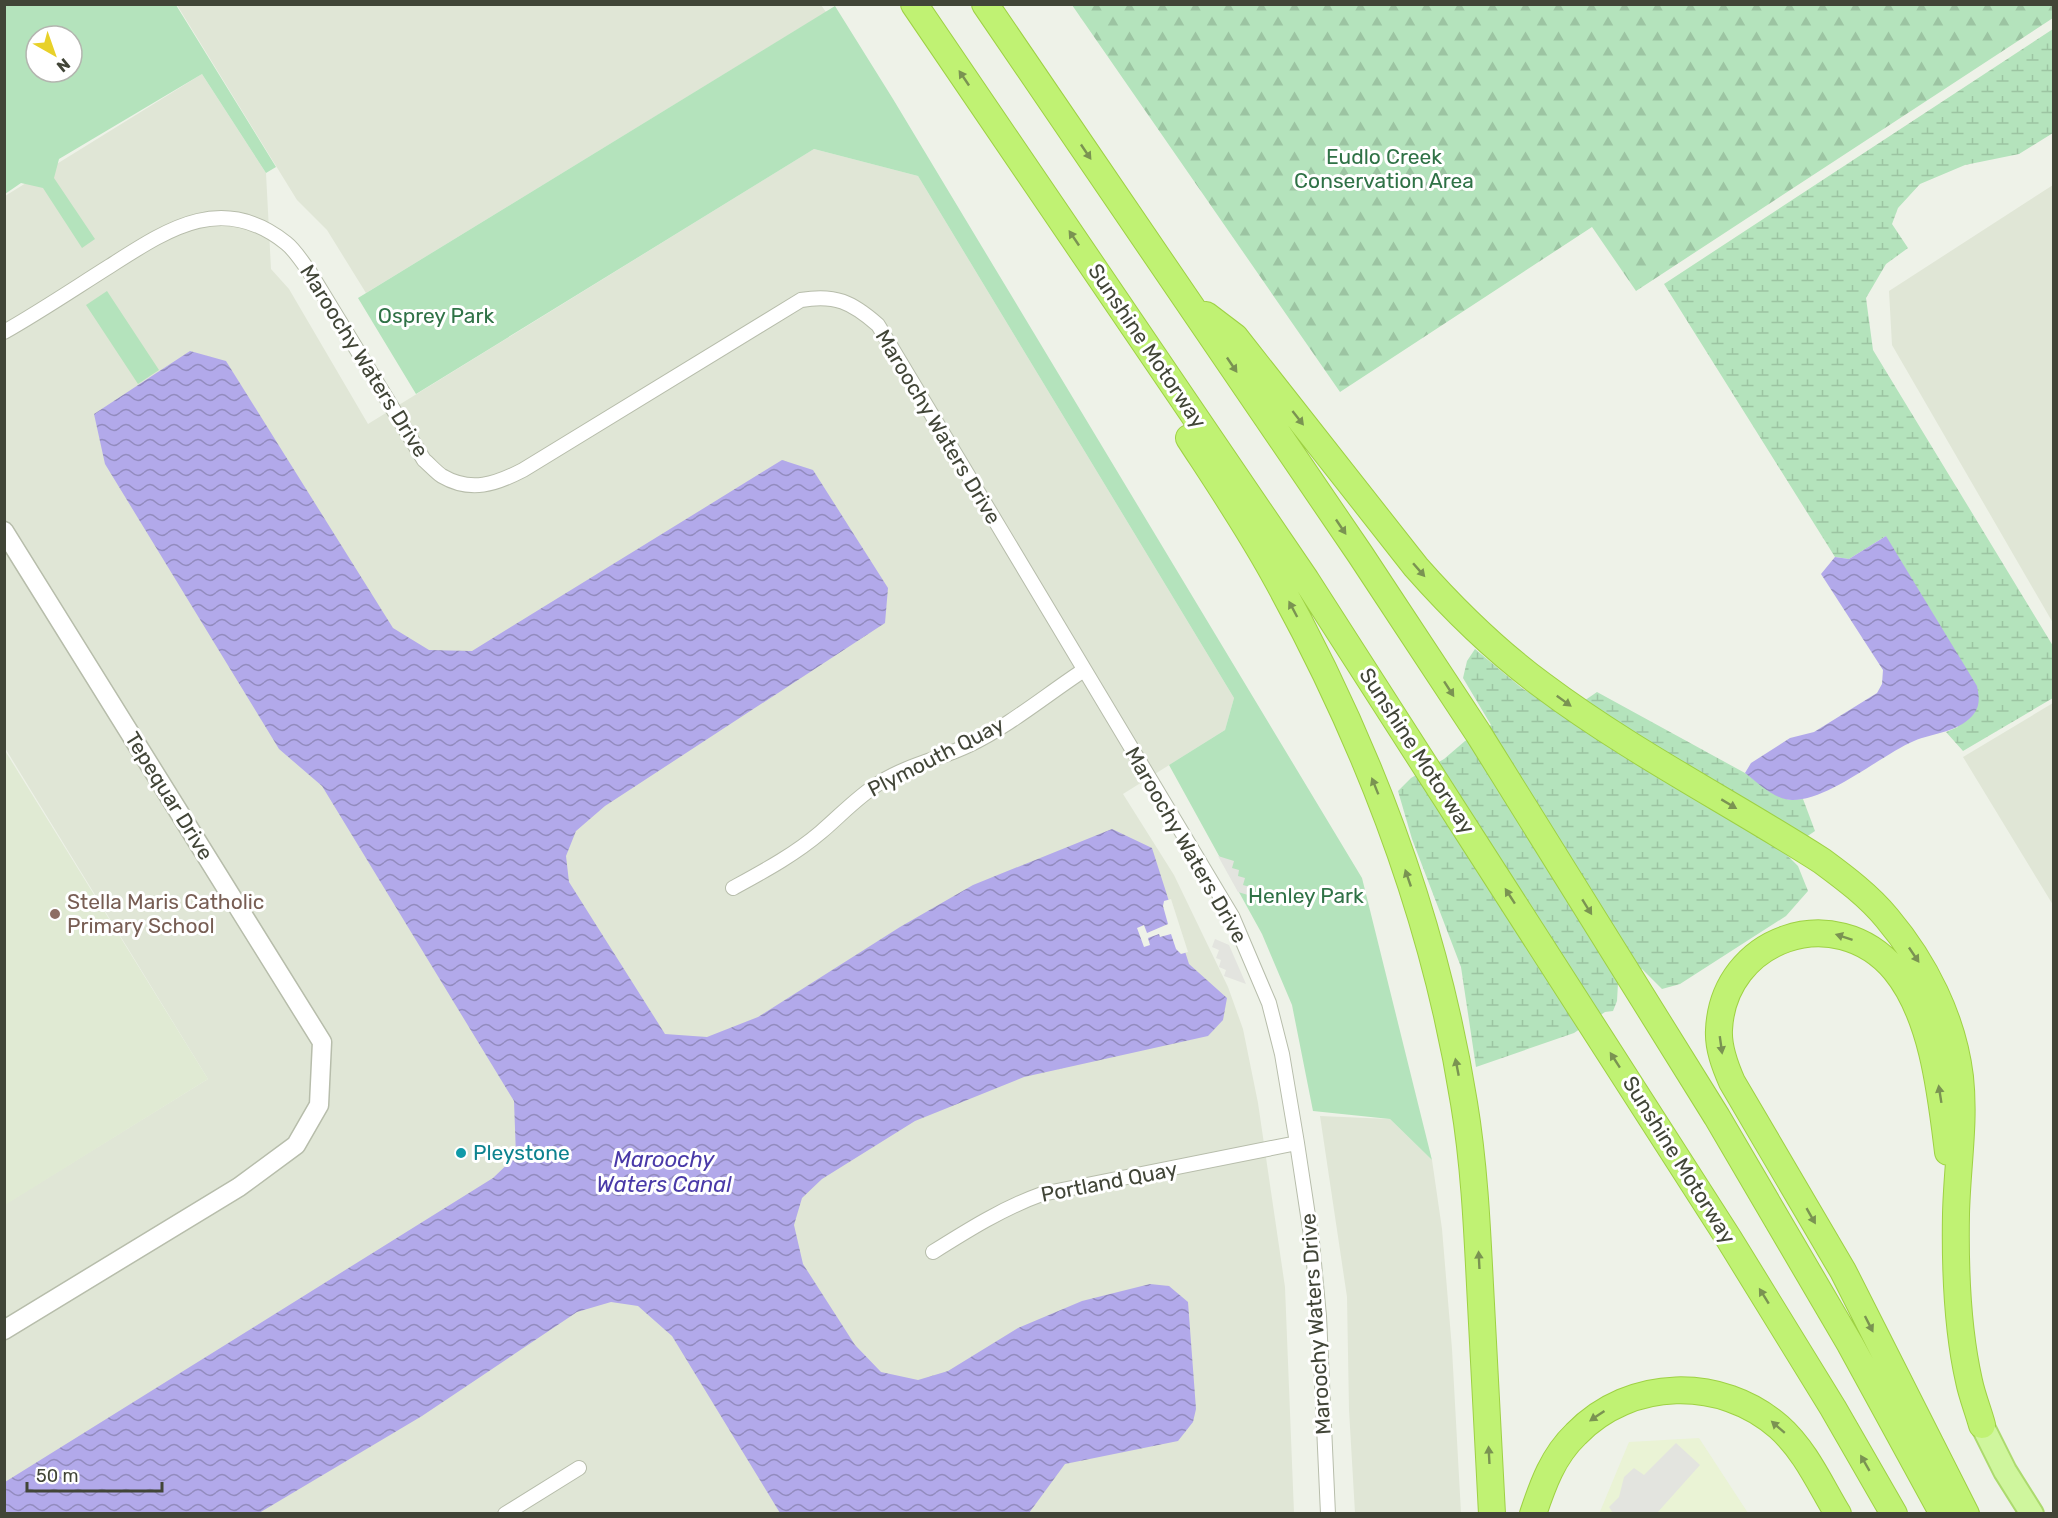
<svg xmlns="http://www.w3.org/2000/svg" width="2058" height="1518" font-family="Rubik,sans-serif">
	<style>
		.residential { fill: #e0e6d6 }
		.commercial { fill: #eaf3d5 }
		.education { fill: #e0ead3 }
		.forest { fill: url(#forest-firs) }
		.wetland { fill: url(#wetland-marsh) }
		.park { fill: #b4e3bc; fill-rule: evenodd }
		.parking { fill: #e3e4df }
		.water { fill: url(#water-waves) }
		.pier { fill: #eef2e8 }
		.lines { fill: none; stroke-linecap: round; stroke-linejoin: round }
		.minor-casing { stroke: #b7bdab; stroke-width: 16 }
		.tertiary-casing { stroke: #b7bdab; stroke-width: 21 }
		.primary-casing { stroke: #acda6e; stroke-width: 26 }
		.motorway-casing { stroke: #9ed144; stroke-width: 28 }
		.minor { stroke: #fff; stroke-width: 14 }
		.tertiary { stroke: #fff; stroke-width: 18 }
		.primary { stroke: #cff69d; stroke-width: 22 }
		.motorway { stroke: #c0f273; stroke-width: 26 }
		.oneway { fill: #7a9352 }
		.education-dot { fill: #8d6e63; stroke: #fff; stroke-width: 2 }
		.culture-dot { fill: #0f9aa8; stroke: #fff; stroke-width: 2 }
		.labels { text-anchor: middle; stroke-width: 6; stroke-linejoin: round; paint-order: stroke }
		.park-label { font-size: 21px; fill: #2f7246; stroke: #fff }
		.street-label { font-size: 21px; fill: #414537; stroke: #fff }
		.education-label { font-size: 21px; fill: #785e54; stroke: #fff; text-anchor: start }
		.culture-label { font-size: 21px; fill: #0d838f; stroke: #fff; text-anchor: start }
		.water-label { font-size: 22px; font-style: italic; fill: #4939a8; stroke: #fff }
	</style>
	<defs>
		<pattern id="forest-firs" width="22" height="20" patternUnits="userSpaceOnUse" patternTransform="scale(1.5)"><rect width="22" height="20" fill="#b4e3bc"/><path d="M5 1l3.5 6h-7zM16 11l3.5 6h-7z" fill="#9cc4a2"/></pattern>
		<pattern id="wetland-marsh" width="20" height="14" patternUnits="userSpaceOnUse" patternTransform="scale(1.5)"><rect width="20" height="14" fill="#b4e3bc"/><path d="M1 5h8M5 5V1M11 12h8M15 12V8" fill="none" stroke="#9cc4a2"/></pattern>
		<pattern id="water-waves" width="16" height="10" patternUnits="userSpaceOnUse" patternTransform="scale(1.5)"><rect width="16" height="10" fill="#b2a9ea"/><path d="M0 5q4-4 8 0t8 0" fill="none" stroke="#928bbe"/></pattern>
	</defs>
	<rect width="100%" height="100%" fill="#eef2e8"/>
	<path class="residential" d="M821,5l5,7 -460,281 -39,-63 -30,-30 -120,-195z
		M202,74l64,99 5,96 18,20 79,135 446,-275 104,27 316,522 -9,32 -102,64 51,81 54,112 15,42 15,74 27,184 9,226h-1289l-1,-308 204,-126 -203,-331v-552z
		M2053,185v438l-161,-278 -3,-54z
		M2053,703v202l-90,-148z
		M1320,1116l70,3 42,41 10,69 10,120 9,164h-106l-6,-103 -2,-113z"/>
	<path class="commercial" d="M1699,1438l49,75 -149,1 30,-72z"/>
	<path class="education" d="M4,749l204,330 -203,126h-1z"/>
	<path class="forest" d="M2053,4v14l-417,273 -44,-64 -252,165 -268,-387z"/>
	<path class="wetland" d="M2053,29v104l-34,21 -54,11 -45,19 -22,24 -6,16 16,24 -22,16 -20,34 7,52 180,296v52l-90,53 -17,-19 12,-5 -72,-191 -37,23 -14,-2 -171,-273z
		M1475,649l48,40 42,25 32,-22 148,81 26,19 18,8 14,-1 12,32 -31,21 14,14 10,25 -22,25 -106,68 -18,5 -20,-20 -24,14 -1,18 -4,10 -8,1 -31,21 -98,34 -15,-100 -49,-128 -14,-48 13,-13 33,-19 21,-18 26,-16 -28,-47 4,-17z"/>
	<path class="park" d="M5,4l171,1 100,162 -10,6 -64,-99 -143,85 -5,19 41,61 -13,9 -39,-60 -22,-5 -16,11zM36,36h36v36h-36z
		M835,6l58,93 469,779 70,282 -42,-41 -77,-8 -21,-106 -30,-71 -93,-169 56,-35 9,-32 -316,-522 -104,-27 -398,245 -58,-96z
		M107,291l52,79 -21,14 -52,-79z"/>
	<path class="parking" d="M1218,856l16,5 -2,7 7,2 -1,6 7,2 -2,7 7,2 -2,8 -10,-3z
		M1215,939l14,6 17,39 -22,-8 2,-6 -7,-3 2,-7 -5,-2 3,-8 -7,-3z
		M1676,1443l24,22 -43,48h-44l-4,-6 10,-10 5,-20 10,-9 10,7z"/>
	<path class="water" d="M190,351l36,10 167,267 36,22 43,1 310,-191 31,10 75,118 -3,35 -280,183 -29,25 -10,25 3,26 96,152 42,3 51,-20 142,-90 73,-42 139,-56 40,19 37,116 38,34 -4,22 -15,16 -184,41 -109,44 -93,58 -20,19 -8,27 9,39 52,81 26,27 37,8 30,-9 70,-43 64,-27 68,-17 19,2 19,16 8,107 -3,13 -15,19 -113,23 -36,49h-249l-108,-177 -34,-30 -27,-4 -34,10 -155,104 -163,97 -254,1v-32l488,-304 23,-22 -2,-55 -192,-315 -43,-37 -174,-285 -11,-50z
		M1886,536l91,150c3,14 3,23 -8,33 -16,14 -36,14 -55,22 -33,14 -86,60 -122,59 -17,0 -34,-17 -47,-27l6,-10 39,-25 24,-6 63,-39 5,-9 1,-14 -62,-96 14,-17 14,2z"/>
	<path class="pier" d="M1171,899l17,53 -7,2 -5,-5 -5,-15 -11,3 -1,-3 -11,4 2,7 -6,2 -7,-19 7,-3 3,8 21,-9 -5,-18 1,-5z"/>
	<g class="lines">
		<g class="minor-casing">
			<path id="minor" d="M4,332c37,-21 71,-44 106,-66 58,-37 112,-74 176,-23 9,7 16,19 23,28l115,189c6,5 12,12 18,16 29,17 54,8 81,-6l278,-170c34,-6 51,2 77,25l354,591 37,87 13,51 15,89 15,99 7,74 9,198
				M733,888c31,-17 61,-33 88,-56 20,-17 37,-36 60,-50 27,-17 59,-23 88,-37 40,-19 77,-50 115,-75
				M933,1252c35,-22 70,-44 109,-58l255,-51
				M505,1514l74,-46"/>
		</g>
		<g class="tertiary-casing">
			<path id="tertiary" d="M4,531l318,511 -3,63 -23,40 -57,42 -235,143"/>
		</g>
		<g class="primary-casing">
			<path id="primary" d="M1982,1425l23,46 27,43"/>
		</g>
		<g class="motorway-casing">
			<path id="motorway" d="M914,4l392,576 423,659 104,169 61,106
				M985,4l375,550 118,179 239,384 133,227 93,170
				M1206,315l29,22 181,230c38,43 80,84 126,118 88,66 188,117 280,176 23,17 47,35 65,57 38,45 66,101 73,159 5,45 -3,91 -4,137 -1,54 1,114 13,167 3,15 9,29 13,44
				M1189,438c28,43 57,86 82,131 93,166 163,346 193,534 10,60 13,122 16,182 4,76 8,152 12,229
				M1948,1152c-7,-57 -15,-136 -53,-182 -60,-71 -172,-32 -176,60 -1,18 6,36 13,52l111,189 123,243
				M1533,1514c10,-30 20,-58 43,-80 54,-56 145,-58 203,-7 26,23 41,57 59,87"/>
		</g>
		<use href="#minor" class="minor"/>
		<use href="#tertiary" class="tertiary"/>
		<use href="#primary" class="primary"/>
		<use href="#motorway" class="motorway"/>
	</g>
	<defs><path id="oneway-solid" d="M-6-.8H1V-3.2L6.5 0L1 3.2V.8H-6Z" transform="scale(1.5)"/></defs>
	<g class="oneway">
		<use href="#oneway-solid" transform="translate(964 78) rotate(-124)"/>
		<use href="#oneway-solid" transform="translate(1086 152) rotate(56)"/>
		<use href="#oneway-solid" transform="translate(1074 238) rotate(-124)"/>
		<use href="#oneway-solid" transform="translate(1232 365) rotate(56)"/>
		<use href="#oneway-solid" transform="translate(1298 418) rotate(52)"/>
		<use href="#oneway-solid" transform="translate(1341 527) rotate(56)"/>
		<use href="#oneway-solid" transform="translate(1419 570) rotate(49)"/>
		<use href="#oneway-solid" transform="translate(1293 609) rotate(-118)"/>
		<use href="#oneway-solid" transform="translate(1449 689) rotate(57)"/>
		<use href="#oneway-solid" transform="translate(1564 701) rotate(36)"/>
		<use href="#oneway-solid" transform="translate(1375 786) rotate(-112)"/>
		<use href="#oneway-solid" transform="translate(1729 804) rotate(31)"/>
		<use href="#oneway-solid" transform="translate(1408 878) rotate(-109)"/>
		<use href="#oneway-solid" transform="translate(1510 896) rotate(-123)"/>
		<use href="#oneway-solid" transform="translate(1587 907) rotate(58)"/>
		<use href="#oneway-solid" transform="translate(1844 937) rotate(-162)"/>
		<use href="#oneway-solid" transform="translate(1914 955) rotate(56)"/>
		<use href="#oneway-solid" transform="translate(1721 1045) rotate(82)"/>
		<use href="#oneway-solid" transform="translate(1615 1060) rotate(-123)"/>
		<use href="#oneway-solid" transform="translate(1457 1067) rotate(-101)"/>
		<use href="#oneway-solid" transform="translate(1940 1094) rotate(-99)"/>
		<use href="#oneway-solid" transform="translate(1811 1216) rotate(60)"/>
		<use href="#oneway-solid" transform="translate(1479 1260) rotate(-93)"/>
		<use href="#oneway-solid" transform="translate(1764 1296) rotate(-122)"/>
		<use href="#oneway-solid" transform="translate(1869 1324) rotate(63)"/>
		<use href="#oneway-solid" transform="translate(1597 1416) rotate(146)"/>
		<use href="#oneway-solid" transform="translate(1778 1427) rotate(-139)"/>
		<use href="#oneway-solid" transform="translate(1489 1455) rotate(-93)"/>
		<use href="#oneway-solid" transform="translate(1865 1463) rotate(-120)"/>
	</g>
	<circle class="education-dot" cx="55" cy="914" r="6"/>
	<circle class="culture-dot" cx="461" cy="1153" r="6"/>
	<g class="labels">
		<g class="park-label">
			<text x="1384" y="164">Eudlo Creek<tspan x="1384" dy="24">Conservation Area</tspan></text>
			<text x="436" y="323">Osprey Park</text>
			<text x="1306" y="903">Henley Park</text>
		</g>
		<g class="street-label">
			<text transform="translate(1147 346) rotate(56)" y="7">Sunshine Motorway</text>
			<text transform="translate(364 361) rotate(58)" y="7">Maroochy Waters Drive</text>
			<text transform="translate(938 427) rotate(59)" y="7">Maroochy Waters Drive</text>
			<text transform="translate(1417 751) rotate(57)" y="7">Sunshine Motorway</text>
			<text transform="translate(936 757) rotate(-27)" y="7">Plymouth Quay</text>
			<text transform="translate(169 796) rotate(58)" y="7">Tepequar Drive</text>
			<text transform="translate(1186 845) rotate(60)" y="7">Maroochy Waters Drive</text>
			<text transform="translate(1679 1160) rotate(58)" y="7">Sunshine Motorway</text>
			<text transform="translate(1109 1182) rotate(-11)" y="7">Portland Quay</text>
			<text transform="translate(1316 1324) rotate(-94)" y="7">Maroochy Waters Drive</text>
		</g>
		<g class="education-label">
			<text x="67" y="909">Stella Maris Catholic<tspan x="67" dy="24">Primary School</tspan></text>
		</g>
		<g class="culture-label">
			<text x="473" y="1160">Pleystone</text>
		</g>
		<g class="water-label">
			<text x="664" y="1167">Maroochy<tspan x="664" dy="25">Waters Canal</tspan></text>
		</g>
	</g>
	<rect width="2058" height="1518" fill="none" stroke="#414537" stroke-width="12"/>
	<g transform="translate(54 54) rotate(140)"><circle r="28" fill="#ffffff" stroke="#b3b5af" stroke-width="1.5"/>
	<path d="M0-4.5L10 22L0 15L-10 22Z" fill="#e8d129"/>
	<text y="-9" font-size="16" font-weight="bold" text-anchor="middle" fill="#414537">N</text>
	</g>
	<path d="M27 1482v9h135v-9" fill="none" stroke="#414537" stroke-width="3"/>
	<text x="36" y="1482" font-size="18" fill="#414537" stroke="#ffffff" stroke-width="4.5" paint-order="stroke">50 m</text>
</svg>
